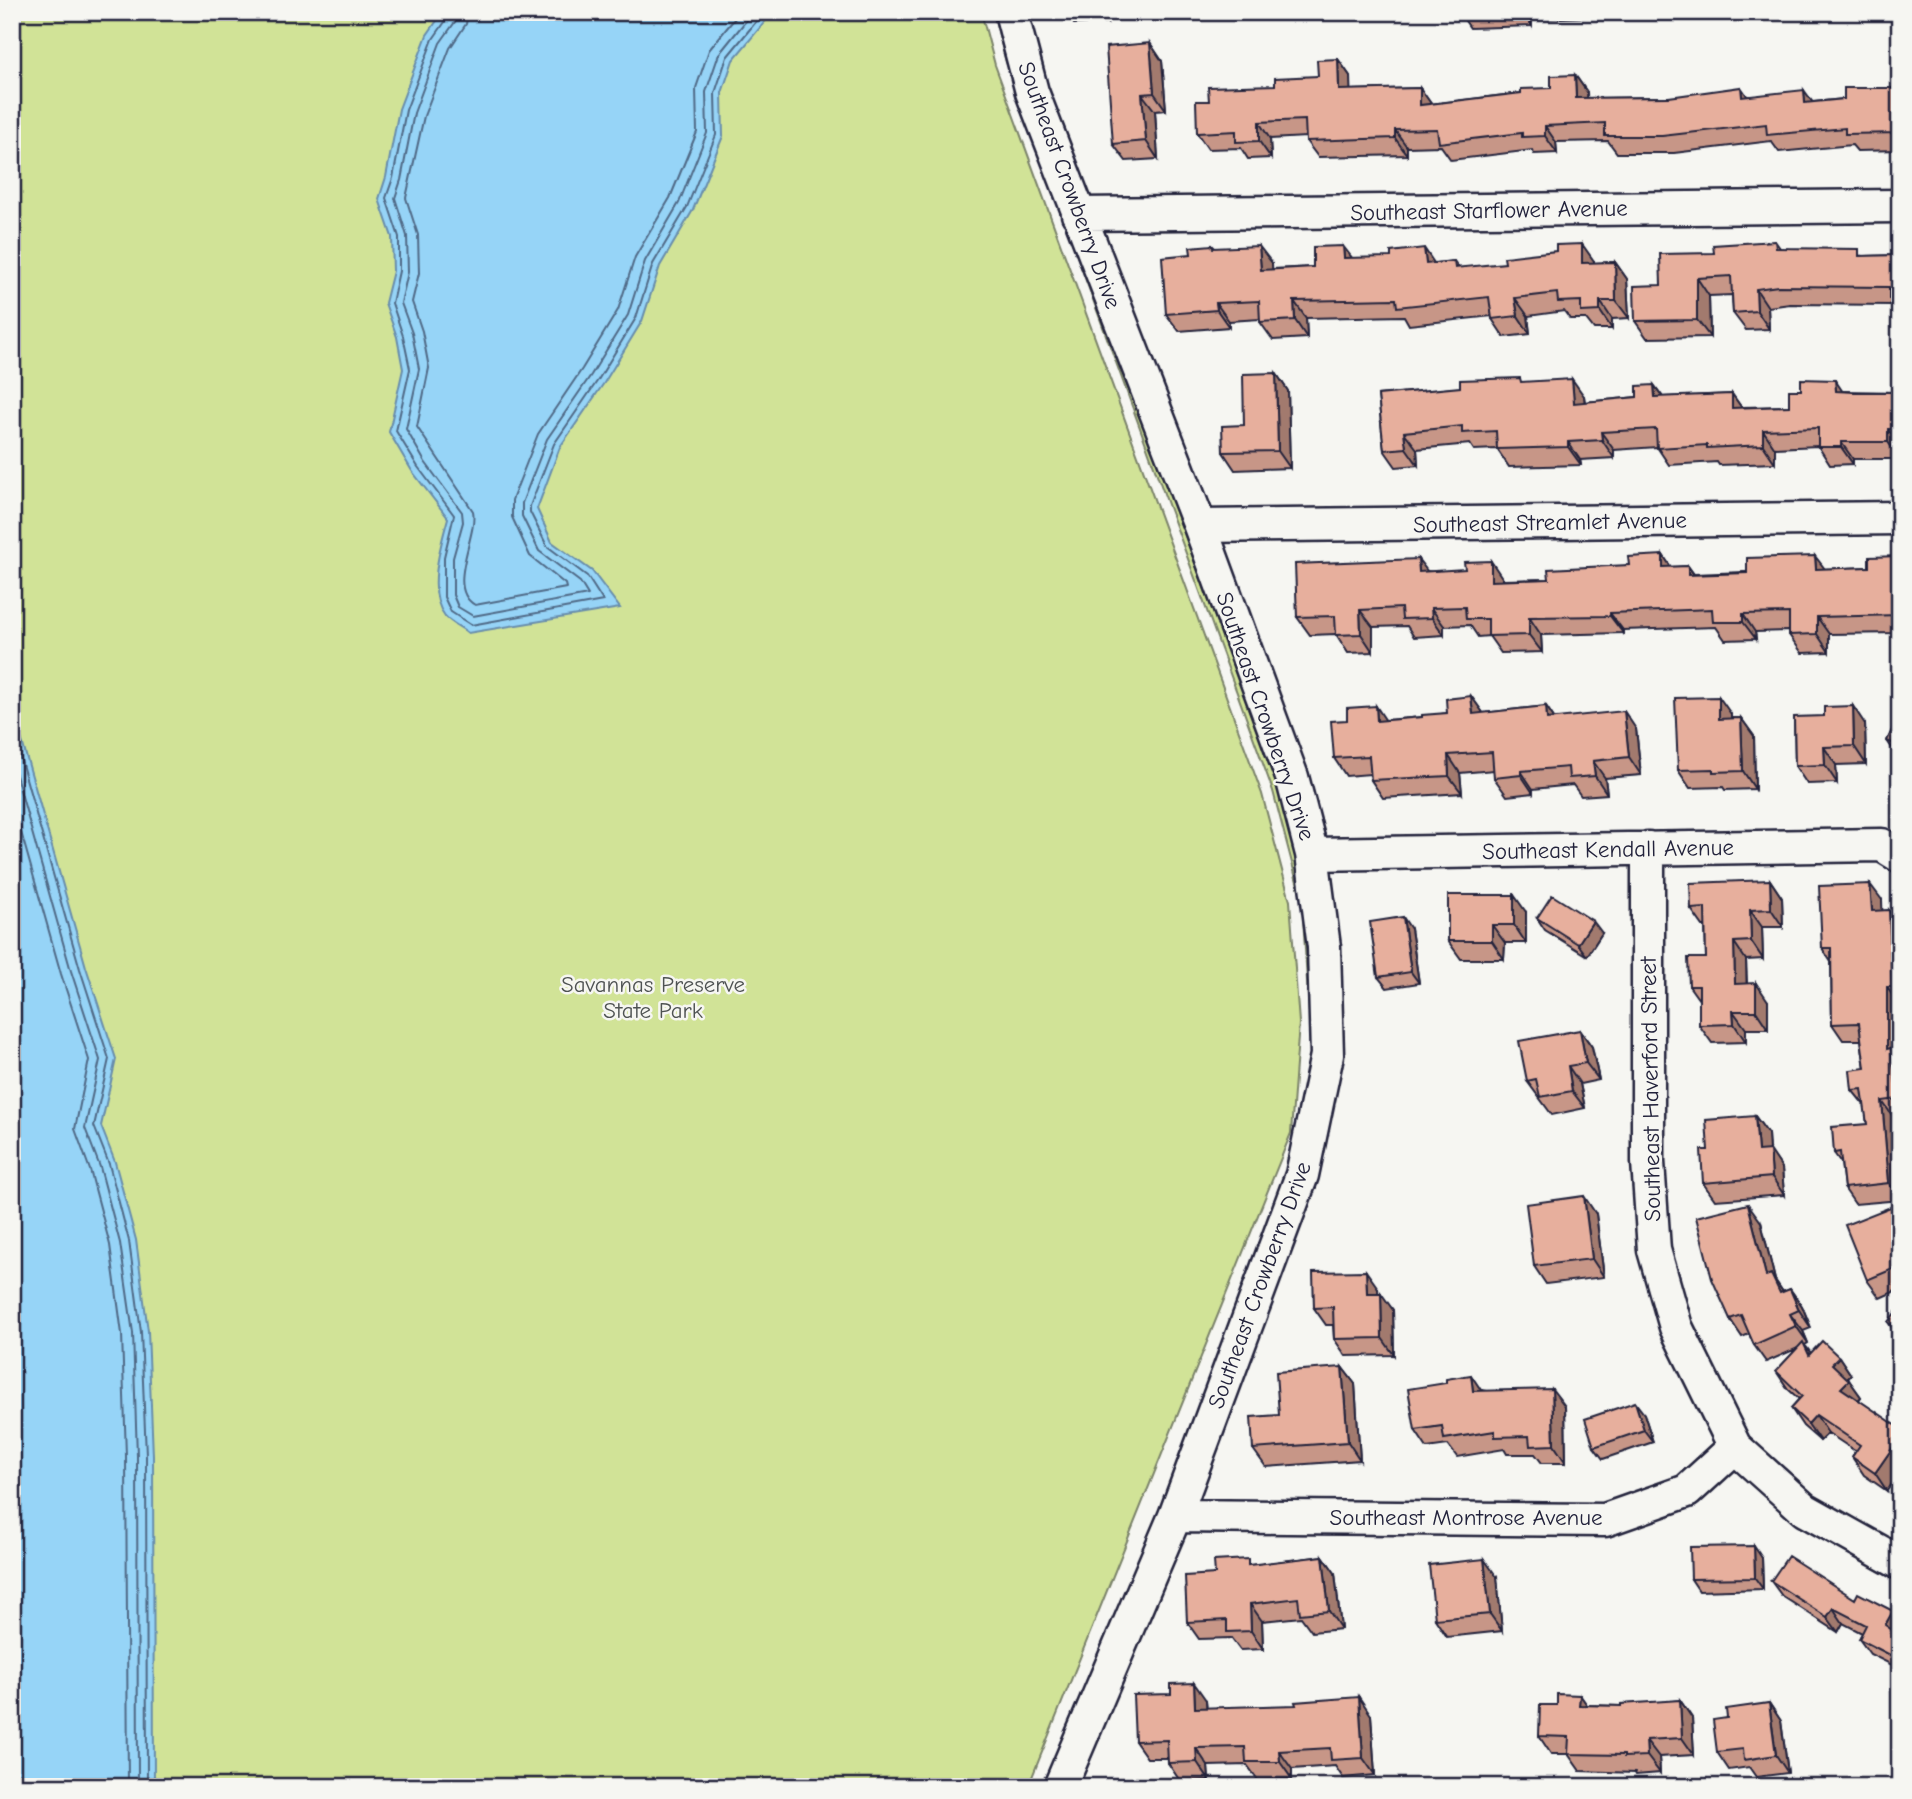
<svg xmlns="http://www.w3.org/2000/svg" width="1912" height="1799" font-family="'Comic Neue',sans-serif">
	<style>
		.green { fill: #d1e397; stroke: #7a8269; stroke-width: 2 }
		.water { fill: #96d4f7; stroke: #688dac; stroke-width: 2 }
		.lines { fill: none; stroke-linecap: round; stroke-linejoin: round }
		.shore { stroke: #506986; stroke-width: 2 }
		.minor-casing { stroke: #22223b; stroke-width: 37 }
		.minor { stroke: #f6f6f2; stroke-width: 32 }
		.wall { fill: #c79687; stroke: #22223b; stroke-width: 2 }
		.shaded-wall { fill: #a27a6e; stroke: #22223b; stroke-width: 2 }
		.building { fill: #e7af9d; stroke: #22223b; stroke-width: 2 }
		.labels { text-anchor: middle; stroke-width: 5; stroke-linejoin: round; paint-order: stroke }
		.street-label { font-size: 23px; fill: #22223b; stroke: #f6f6f2 }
		.park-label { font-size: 23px; fill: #4e5252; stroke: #f6f6f2 }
	</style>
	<rect width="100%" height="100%" fill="#f6f6f2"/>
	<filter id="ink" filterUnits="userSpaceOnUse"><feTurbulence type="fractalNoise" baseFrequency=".0143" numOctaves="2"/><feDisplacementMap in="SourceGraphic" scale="14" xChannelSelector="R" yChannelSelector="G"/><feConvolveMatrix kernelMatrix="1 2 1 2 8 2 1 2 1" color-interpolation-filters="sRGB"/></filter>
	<g filter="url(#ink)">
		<path class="green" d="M12,12h969l14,53 267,729 28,107 9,122 -8,110 -263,654h-1016z
			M993,12h6l182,513 115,312 17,131 -4,45 -7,-112 -29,-110 -267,-729z"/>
		<path class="water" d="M443,12h330l-40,48 -11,33 1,43 -30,74 -33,56 -18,55 -38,62 -44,64 -23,62 15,33 40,29 28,37 -152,25c-6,-5 -17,-10 -23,-17 -19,-24 -4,-72 3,-98l-36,-47 -23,-39 14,-63 -6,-32 -12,-34 8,-32 -1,-34 -13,-38 7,-22 13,-68 28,-74z
			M12,706l74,261 30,92 -15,67 14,36 21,78 12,91 5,125 1,331h-142z"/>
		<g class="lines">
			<path class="shore" d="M448,12l-1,7 -14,20 -27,71 -13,68 -7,20 13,39v34l-7,32 11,33 7,33 -14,62 22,36 36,48 -10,42v40l7,15 20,13 132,-24 -16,-25 -40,-30 -17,-34v-6l24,-62 44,-64 38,-62 17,-54 34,-57 29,-72 -1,-42 12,-36 37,-45
				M457,12l-2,10 -15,21 -26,70 -13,67 -6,18 12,38 1,36 -7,31 11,30 7,36 -13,60 19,33 37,50 1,10 -10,36v37l5,12 15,9 115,-21 -8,-13 -41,-31 -17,-35v-13l25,-64 44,-64 37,-60 17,-54 34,-58 28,-70 -1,-41 13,-38 34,-42
				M468,12l-2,12 -16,24 -26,68 -18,82 12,37 1,38 -7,29 10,29 7,37 -12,59 56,84c5,25 -28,77 2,94l91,-17 -1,-4 -35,-28 -18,-39v-17l26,-66 44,-65 36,-59 17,-53 35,-59 27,-66 -1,-44 13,-38 31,-38
				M12,729l68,240 29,90 -15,67 15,38 20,77 12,91 5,124 1,331
				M12,761l59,210 29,89 -15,68 15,39 20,76 13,90 4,123 1,331
				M12,800l49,174 28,86 -14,69 15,41 20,75 12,89 4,122 2,331"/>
			<g class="minor-casing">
				<path id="minor" d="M1011,12l21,80 168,434 92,251 20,77 12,93 3,108 -25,120 -127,341 -115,271
					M1078,214l822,-8
					M1200,526l700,-8
					M1648,848v314l6,88 22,77 59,120 70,63 95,53
					M1312,854l570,-9 18,11
					M1175,1516l430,4 82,-29 48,-44"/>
			</g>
			<use href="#minor" class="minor"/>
		</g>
		<path class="wall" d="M1066,12h40l1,10 -33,2z
			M1237,12h45l-42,5z
			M1304,12h72l-5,1v2l-63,2z
			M1459,12h152l1,4 -80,3v7l-62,2z
			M1150,43l12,18 4,49 -11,1 3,48 -32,2 -13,-17z
			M1338,59l12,17v14l70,-2 11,16 90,-11 30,-5 24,-13 12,17v6l160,-2 65,6 32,-3 56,-11v62l-43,1 -5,-6 -73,7 -8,-11 -97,12h-57l-9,-12 -52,1 1,11 -23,1 -2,-4 -81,10 -10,-14 -34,1v8l-89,2 -12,-16v-4l-36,2 1,19 -23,1 -7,-11 -33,1 -11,-16 12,-32 109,-25z
			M1775,241l5,7 84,8 36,-1v59l-7,-9 -103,-1 -22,3 1,22 -23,1 -13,-17 -1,-18 -23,1 1,41 -63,1 -12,-17 26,-36 53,-32z
			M1212,245l3,3 57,15v6l41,-2 39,-9 82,5 20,-2 5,7 135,-7v2l21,-1 12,17 2,39 -17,1v10h-18l-8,-10h-16l-6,-8 -36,5 2,18 -26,3 -12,-18v-3l-83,9 -5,-9 -98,2 1,20 -34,2 -13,-18v-3l-31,2v6l-50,4 -13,-17z
			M1276,373l12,18 2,77 -55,2 -12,-18 21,-27z
			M1523,382l61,14 1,6 52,-5 17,-12 9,12 69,-3 9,13 48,-1 54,-15 57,1v67h-47v5l-23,1 -12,-19 -43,2v15l-56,2 -2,-3 -48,3 -12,-18 -43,3v8l-34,2 1,5 -72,2 -12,-18 -23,1 -4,-6 -53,5 1,16 -22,2 -12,-17 -6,-55z
			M1663,555l7,12 18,-1 6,8 175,-7 31,-11v77l-71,1v18l-27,1 -13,-18v-4l-34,1 1,7 -31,1 -9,-13 -93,3v3l-82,2 1,17 -41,1 -12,-17 -11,1 -8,-12 -26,1v9l-30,2 -7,-11 -34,1v25l-25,1 -12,-19 -26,1 -13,-18 130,-46 76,8v1l46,-1 80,-14z
			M1471,696l12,17 63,-7 8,12 82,11 5,46 -36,3 2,16 -26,2 -8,-11 -40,4v4l-26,3 -13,-18v-8l-34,3 2,20 -79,5 -12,-18 -1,-6 -24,2 -12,-18 13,-38h38l37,-3 25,-4z
			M1900,713v46l-13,-18z
			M1731,714v4h10l13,18 1,53 -30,1 -2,-3 -33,1 -12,-18z
			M1794,717l71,7 1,40 -30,1 1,18 -30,1 -12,-18z
			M1770,880l12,18 1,29h-21l1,32 -17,1 1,24 21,17v28h-22v13l-34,1 -13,-18v-25l-10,-14 17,-28 -1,-32h-2l-12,-17z
			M1882,900v11l7,-1 11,15v79h-2l2,113 -6,1 6,67v15l-45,4 -11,-16 -3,-25 -7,-10 33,-29 -2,-18 -13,-16 13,-22 -4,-28h-18l-11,-16 -1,-62 -9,-14z
			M1526,912v31h-21l-1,16h-43l-13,-18z
			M1537,918l65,15 -15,23 -42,-26z
			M1411,929l8,54 -32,5 -9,-11z
			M1580,1030l12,17 7,33 -19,4 5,24 -33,7 -25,-34z
			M1755,1116l13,18 1,16 13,18 2,27 -69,5 -12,-17 5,-33z
			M1596,1214l8,63 -58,7 -12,-18z
			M1900,1215v74l-20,9 -13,-18z
			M1761,1222l14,58 8,12 7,-3 12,17 9,22 -8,3 5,12 -3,2 6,8 28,4 12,18 -3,4 13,18 -2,3 28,91 -23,-16 -12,-18 3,-6 -27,-18 -8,8 -17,-15 -12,-18 8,-9 -11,-10 -12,-18 22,-23 -32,14 -12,-17 -5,-11 -7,3 -12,-18z
			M1378,1288v5l15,17 1,45 -48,1 -12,-17 -1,-14h-7l-12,-17z
			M1900,1307v33l-12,-18z
			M1342,1367l13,17 5,76 -94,7 -13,-18z
			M1482,1390l83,16 1,57h-24l-7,-9h-28l-3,-5 -47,8 -9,-12 -21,3 -12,-18z
			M1644,1414l9,28 -50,17 -9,-12z
			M1323,1556l12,17 6,56 -29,3 -11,-15 -39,4 1,28 -23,1 -9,-12 -32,1 -12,-17 28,-48 37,-9z
			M1762,1558l1,31 -64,2 -8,-12z
			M1497,1577l5,54 -55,6 -12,-18z
			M1771,1581l84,18 45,22v48l-30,-15 -11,-15 3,-6 -19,-10 -5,9 -56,-36z
			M1580,1695l7,10 34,1 59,-6 12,18 2,37 -35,2 1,16 -24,2 -1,-2 -55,-2 -12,-17h-17l-12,-18 18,-31z
			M1206,1700l1,8 164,7 4,60 -32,3 -8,-12 -43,3v10l-34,1 -11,-15 -39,1 1,14 -29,1 -12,-18v-5h-21l-12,-17z
			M1769,1703l12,18 7,52 -32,4 -7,-10 -20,3 -12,-18 10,-34z"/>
		<path class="shaded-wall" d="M1100,12h6l1,10z
			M1523,12h4l5,7v7z
			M1150,43l12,18 4,49 -12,-17z
			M1338,59l12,17 1,31 -12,-17z
			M1575,75l12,17 1,23 -12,-17z
			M1741,87l11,16 -10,-6z
			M1420,88l12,17h-12z
			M1804,90l12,17 -11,-4z
			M1142,94l13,17 3,48 -12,-18z
			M1259,122l11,17 1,19 -12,-17z
			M1545,126l11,16 1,11 -12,-17z
			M1395,130l12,17v8l-12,-17z
			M1582,244l12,17 1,20 -13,-18z
			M1259,246l13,17 1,25 -12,-18z
			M1343,246l13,17 -12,-5z
			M1424,248l12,18 -10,-2z
			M1615,262l12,17 2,39 -13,-17z
			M1697,278l12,18 1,41 -13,-17z
			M1756,289l12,18 1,22 -12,-18z
			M1515,298l13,18 2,18 -12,-18z
			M1294,301l12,17 1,20 -12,-18z
			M1600,301l12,18v10l-12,-18z
			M1216,303l13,18v6l-12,-17z
			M1276,373l12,18 2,77 -12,-17z
			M1572,379l12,17 2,24 -12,-17z
			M1835,380l12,18 -11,-7z
			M1654,385l13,18 -12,-6z
			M1732,394l12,17 -12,-3z
			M1888,429l12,17v13l-12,-17z
			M1763,430l12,18v15l-12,-18z
			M1404,432l13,17 1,16 -12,-17z
			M1601,432l13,18v8l-12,-18z
			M1568,442l12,18 1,5 -13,-18z
			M1841,442l12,17v5l-12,-17z
			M1663,555l12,18 -12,-6z
			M1815,556l13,17 -12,-4z
			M1418,559l13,17 -12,-4z
			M1491,561l12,18 1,19 -13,-17z
			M1688,566l12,18 -12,-9z
			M1431,608l13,18v9l-12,-17z
			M1360,610l13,17v25l-12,-18z
			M1610,613l13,17v3l-13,-17z
			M1743,614l12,18 1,7 -13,-17z
			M1529,617l12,18 1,17 -13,-17z
			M1817,617l12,17v18l-12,-18z
			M1471,696l13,18h-11z
			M1719,697l12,17v22l-12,-17z
			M1376,706l12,18 -11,-3z
			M1546,706l12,18 -11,-5z
			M1853,706l12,18 1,40 -12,-18z
			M1624,711l12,18 5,46 -12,-18z
			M1741,718l13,18 1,53 -12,-18z
			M1824,747l12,18 1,18 -12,-18z
			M1448,755l12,18 2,20 -13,-17z
			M1593,761l12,17 2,16 -12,-18z
			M1521,771l12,18v4l-12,-18z
			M1770,880l12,18 1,29 -12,-18z
			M1870,884l12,16 1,28 -11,-17z
			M1514,895l12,17v31l-12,-18z
			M1750,910l12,17 1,32 -12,-18z
			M1889,910l11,15v73l-8,-11z
			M1403,917l8,12 8,54 -8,-11z
			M1593,921l9,12 -15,23 -9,-12z
			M1492,925l13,18 -1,16 -12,-18z
			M1734,942l12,18 1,41 -12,-17z
			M1756,983l12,18v28l-12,-18z
			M1887,987l11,17 2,98 -2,-3 -11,-50z
			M1733,1011l13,18v13l-12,-18z
			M1580,1030l12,17 7,33 -13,-17z
			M1568,1066l12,18 5,24 -13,-17z
			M1882,1101l12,17 6,67v13l-11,-15z
			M1755,1116l13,18 2,35 -12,-18z
			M1770,1150l12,18 2,27 -12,-18z
			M1584,1196l12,18 8,63 -12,-18z
			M1748,1204l13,18 14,58 8,12 9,19 -26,-35z
			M1893,1235l7,9v7z
			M1366,1271l12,17 1,23 -12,-18z
			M1790,1289l12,17 9,22 -12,-18z
			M1381,1293l12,17 1,45 -12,-17z
			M1790,1314l13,17 5,12 -12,-17z
			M1839,1357l12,18 -7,7 -12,-18z
			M1342,1367l13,17 5,76 -12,-18z
			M1471,1375l12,18 -10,-2z
			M1849,1380l12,17 -7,8 -13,-17z
			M1552,1389l13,17 1,57 -12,-18z
			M1635,1402l9,12 9,28 -9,-12z
			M1816,1415l12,18 -8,8 -12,-17z
			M1900,1437v35l-13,19 -12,-18z
			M1754,1546l8,12 1,31 -8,-11z
			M1323,1556l12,17 6,56 -12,-18z
			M1484,1559l13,18 5,54 -12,-17z
			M1250,1604l12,17 1,28 -12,-18z
			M1833,1608l10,15 -5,9 -11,-15z
			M1893,1611l7,10v11l-5,9 -10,-16z
			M1194,1683l12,17 1,25 -12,-17z
			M1580,1695l12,17 -13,-7z
			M1359,1697l12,18 4,60 -12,-17z
			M1680,1700l12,18 2,37 -12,-17z
			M1769,1703l12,18 7,52 -12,-18z
			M1646,1740l13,17 1,16 -13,-17z
			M1196,1748l12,18 1,14 -12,-18z
			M1279,1751l13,18v10l-12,-17z"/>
		<path class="building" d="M1150,43l4,50 -12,1 4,47 -33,3 -7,-97z
			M1338,59l1,31 81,-2v17l101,-12v-4l30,-1v-12l24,-1 1,23 93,-1 72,-10 1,10 62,-7 1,13 39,-4v-11h56v45l-55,1v-6l-78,7 -1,-11 -104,12h-57v-13l-60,3v10l-23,1v-4l-83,10 -2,-14 -42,1v8l-89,3 -1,-21 -46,2v19l-23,1v-11l-39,2 -1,-32h13l-1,-14 67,-2v-7l43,-2 -1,-16z
			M1775,241l1,7 83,1v7l41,-1v44h-11v-12l-111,-1 -22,3 1,22 -24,2 -2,-37 -34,2v42l-62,1 -1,-35 27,-1 -1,-31 54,-1 -1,-8z
			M1582,244v19l33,-1 1,39h-16v10l-19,1v-11l-23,1 -1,-9 -42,5 3,18 -26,3 -3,-22 -92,10 -1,-8 -102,2 1,19 -35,2 -1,-21 -43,2 1,7 -51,4 -4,-57 29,-3 -1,-7 22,-2 1,3 46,-2 2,24 52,-3v-20l30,-1 1,12 47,-1v-5l33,-4 2,16 28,-3 1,7 50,-5 -1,-6 52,-6v-6z
			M1276,373l2,78 -55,1 -1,-26 22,-1 -1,-51z
			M1520,378l1,4 51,-3 2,24 63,-6v-11l17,-1 1,12 77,-3v14l57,-2v-16h12v-11l34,1 1,11 19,1h45v37h-12v13h-47v5h-23v-19l-55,2v15l-56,3v-3l-50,3 -1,-19 -55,3 1,8 -34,2v5l-71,2 -1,-18 -34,2v-7l-58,6 2,16 -22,2 -6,-55 82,-8v-7z
			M1663,555v12l25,-1v9l59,-2v-15l68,-2 1,13 53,-2v-10l31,-1v59l-83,2v17l-28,1v-22l-46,1v8h-30l-1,-13 -102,4v3l-81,1v18l-41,1v-17h-22l-1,-12 -34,1 1,10 -30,1 -1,-11 -41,2 1,24 -25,1 -1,-19 -38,1 -2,-53 123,-5 1,13 46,-3 -1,-7 27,-1v20l58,-2 -1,-10 81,-4 -1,-8z
			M1471,696l2,18 73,-8 1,13 77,-8 5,46 -36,4 2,15 -26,2 -1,-11 -47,4v4l-27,3 -2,-26 -44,3 1,21 -78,4 -2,-24 -35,2 -3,-37 16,-1v-12l29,-2 1,15 45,-4v-2l25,-2 -1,-14z
			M1719,697v22l22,-1 2,53 -30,1v-3l-35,1 -3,-72z
			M1853,706l1,40 -30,1 1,18 -30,1 -1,-49 30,-1v-9z
			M1900,713v33l-13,-5z
			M1770,880l1,29 -21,1 1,31 -17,1 1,42 21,-1v28h-23l1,13 -35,1v-39h-10l-1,-28h18l-1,-50 -14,1 -1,-26z
			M1870,884l2,27 17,-1 3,77h-5v62l4,-1 7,51 -16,2 7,82 -45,5 -4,-36 -6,1 -2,-26 35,-3 -5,-35 -10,1 -2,-20 15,-2 -6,-45 -27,1 -1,-76h-9l-3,-62z
			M1448,895h66v30h-22v16h-44z
			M1552,895l41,26 -15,23 -41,-26z
			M1403,917l8,55 -33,5 -8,-55z
			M1580,1030l6,33 -18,3 4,25 -32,6 -4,-18 -9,2 -8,-40z
			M1755,1116l3,35 12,-1 2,27 -69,6 -2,-33h7l-2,-30z
			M1584,1196l8,63 -58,7 -8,-62z
			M1748,1204l18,72 5,-2 9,19 10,-4 9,21 -9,4 6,12 -42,19 -13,-30 -11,4 -18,-40 -16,-62z
			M1893,1206l7,16v10l-7,3 7,16v15l-33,14 -22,-55z
			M1366,1271l1,22h14l1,45 -48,1 -1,-32 -19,1 -1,-36z
			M1900,1307v25l-12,-10z
			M1822,1341l17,16 -7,7 17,16 -8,8 59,40v9l-25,36 -23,-16 8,-12 -44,-30 -8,9 -17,-16 11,-12 -26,-25 27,-29 6,13z
			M1342,1367l6,75 -95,7 -2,-32 28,-2 -3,-43z
			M1471,1375l2,16 79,-2 2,56 -24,1 -1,-10 -34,1v-6l-51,8 -2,-13 -27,4 -7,-41 38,-6v-4z
			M1635,1402l9,28 -50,17 -9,-28z
			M1754,1546l1,32 -64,1 -1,-32z
			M1323,1556l6,55 -29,3 -2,-16 -48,6 1,27 -24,1v-12l-40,2 -2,-46 30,-2 -1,-13 34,-2v6z
			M1788,1556l67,43 3,-6 35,18 -8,14 13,9 2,-2v28l-41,-21 7,-14 -33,-17 -6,9 -56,-36z
			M1484,1559l6,55 -55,5 -6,-54z
			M1194,1683l1,25 101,-3 -1,-3 64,-5 4,61 -32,2 -1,-12 -51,3 1,11h-34l-1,-15 -49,1 1,14 -29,1 -1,-23 -32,1 -2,-46 38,-1v-10z
			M1557,1694l23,1 -1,10 42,1v-2l59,-4 2,38 -36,2 1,16 -23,1v-2l-56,-1 1,-17 -30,-1 1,-31h17z
			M1769,1703l7,52 -32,5 -1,-11 -26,3 -4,-32 14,-2 -1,-9z"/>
	</g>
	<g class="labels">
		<g class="street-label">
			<text transform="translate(1070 185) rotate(70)" y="8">Southeast Crowberry Drive</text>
			<text transform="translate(1489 210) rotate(-1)" y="8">Southeast Starflower Avenue</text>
			<text transform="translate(1550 522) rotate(-1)" y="8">Southeast Streamlet Avenue</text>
			<text transform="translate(1266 716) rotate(71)" y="8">Southeast Crowberry Drive</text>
			<text transform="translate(1608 849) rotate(-1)" y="8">Southeast Kendall Avenue</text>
			<text transform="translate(1650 1089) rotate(-91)" y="8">Southeast Haverford Street</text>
			<text transform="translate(1259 1285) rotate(-70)" y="8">Southeast Crowberry Drive</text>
			<text x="1466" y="1525">Southeast Montrose Avenue</text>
		</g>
		<g class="park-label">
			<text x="653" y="992">Savannas Preserve<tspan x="653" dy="26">State Park</tspan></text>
		</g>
	</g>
	<rect width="1912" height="1799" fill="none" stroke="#f6f6f2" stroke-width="42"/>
	<rect x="21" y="21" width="1870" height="1757" fill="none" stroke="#22223b" stroke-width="2.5" filter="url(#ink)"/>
</svg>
